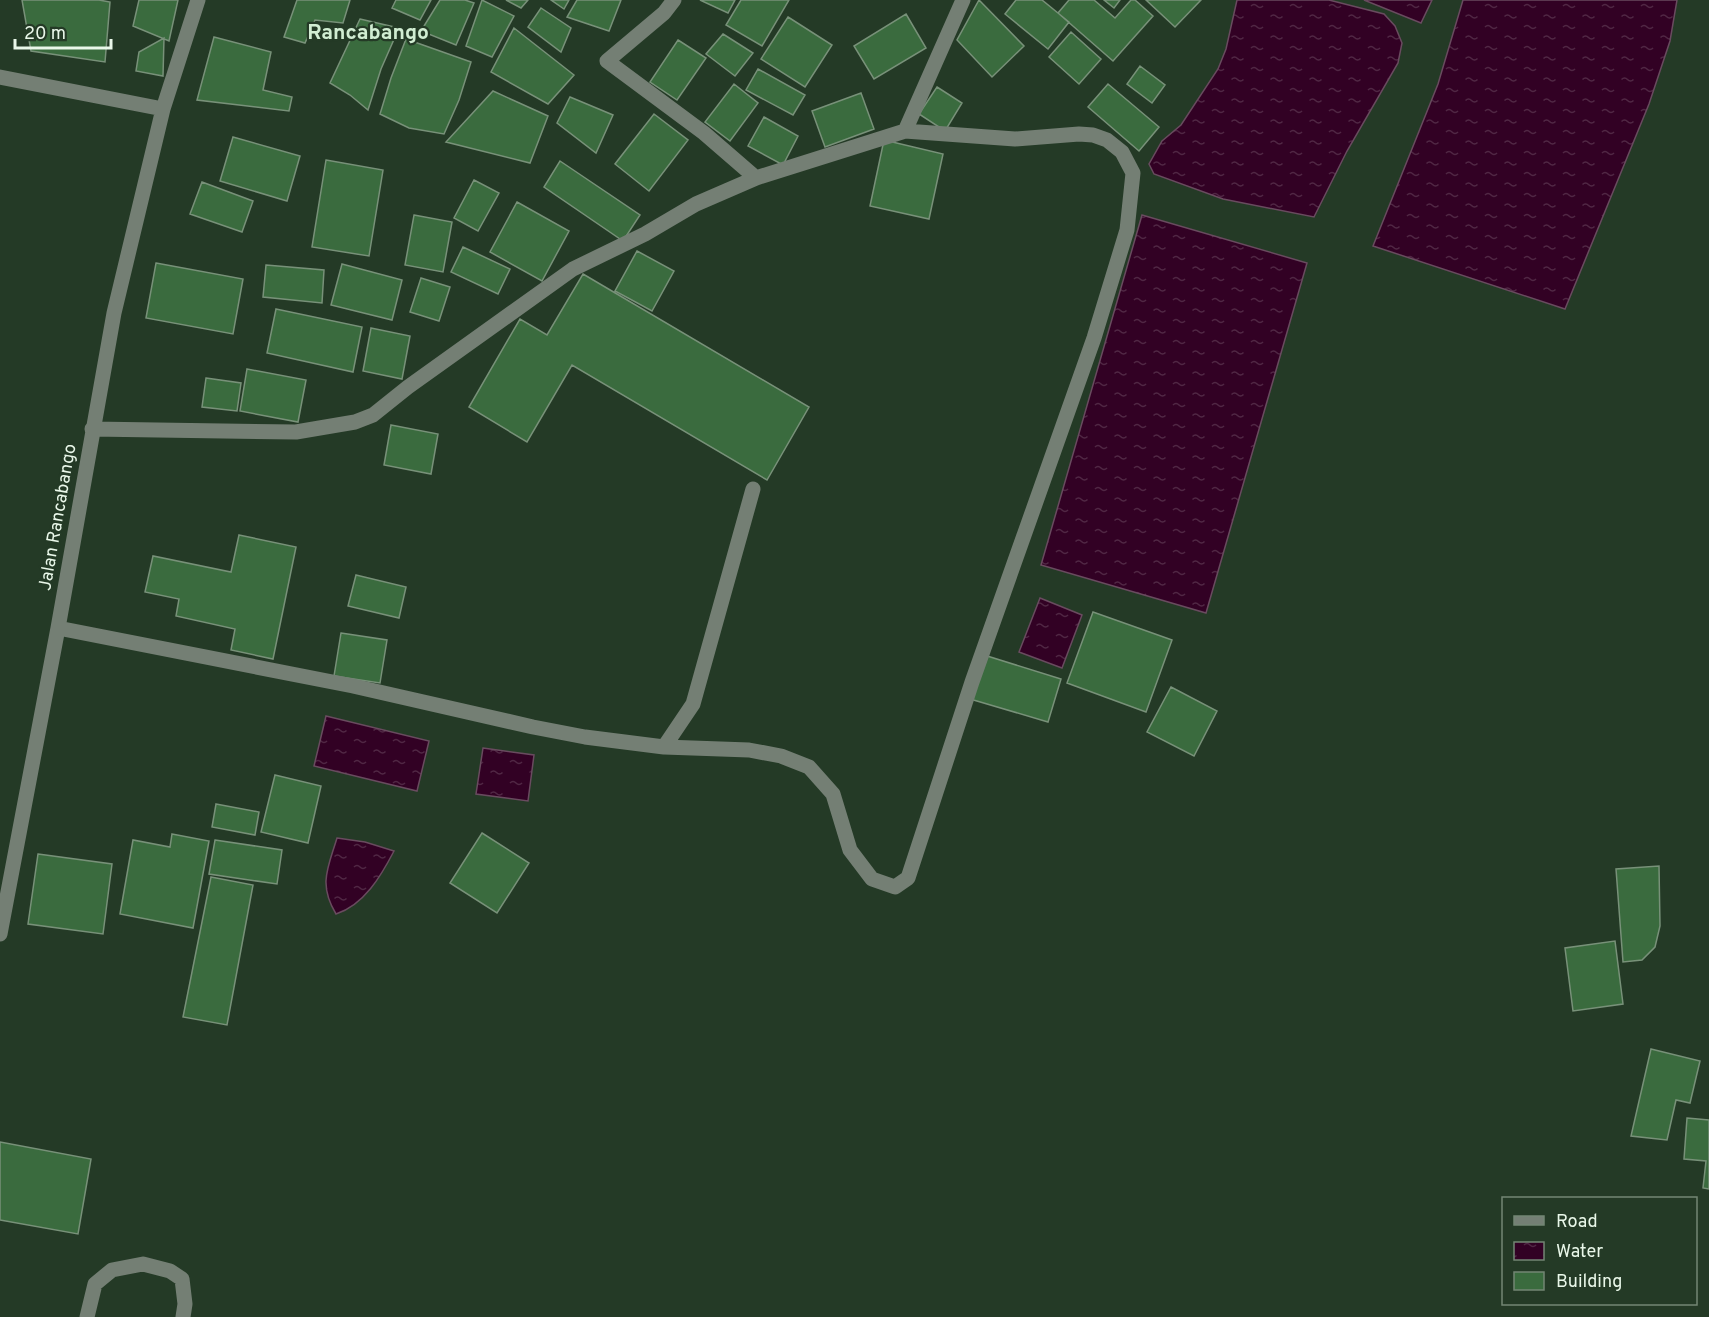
<svg xmlns="http://www.w3.org/2000/svg" width="1709" height="1317" font-family="Overpass,sans-serif">
	<style>
		.water { fill: url(#water-ripples); stroke: #694b5f; stroke-width: 1.5 }
		.building { fill: #3a6b3e; stroke: #789179; stroke-width: 1.5 }
		.lines { fill: none; stroke-linecap: round; stroke-linejoin: round }
		.minor { stroke: #747f74; stroke-width: 15 }
		.labels { text-anchor: middle; stroke-width: 4.5; stroke-linejoin: round; paint-order: stroke }
		.street-label { font-size: 18px; fill: #e9f7e9; stroke: #243a26 }
		.quarter-label { font-size: 21px; font-weight: bold; fill: #d1edd2; stroke: #243a26 }
	</style>
	<defs>
		<pattern id="water-ripples" width="26" height="14" patternUnits="userSpaceOnUse" patternTransform="scale(1.5)"><rect width="26" height="14" fill="#320124"/><path d="M2 4q2-2 4 0t4 0M15 11q2-2 4 0t4 0" fill="none" stroke="#502744"/></pattern>
	</defs>
	<rect width="100%" height="100%" fill="#243a26"/>
	<path class="water" d="M1237,0h92l55,14 11,12 7,17 -4,20 -51,88 -33,66 -91,-18 -69,-25 -5,-10 13,-23 19,-16 37,-56 8,-20z
		M1364,0h68l-11,23z
		M1463,0h214l-7,41 -21,63 -84,205 -192,-63 65,-162z
		M1142,215l165,48 -101,350 -165,-48z
		M1040,598l42,17 -20,53 -43,-16z
		M326,716l103,25 -12,50 -103,-25z
		M483,748l51,7 -6,46 -52,-7z
		M337,838l28,4 29,9c-13,25 -30,54 -58,63 -18,-30 -8,-46 1,-76z"/>
	<path class="building" d="M22,0h77l11,2 -5,60 -74,-11z
		M139,0h39l-9,41 -36,-15z
		M297,0h53l-7,23 -28,-3 -10,23 -21,-6z
		M396,0h35l-11,20 -28,-12z
		M440,0h25l9,3 -18,42 -35,-14z
		M482,0l32,16 -22,41 -26,-11z
		M506,0h22l-7,8z
		M551,0h18l-5,9z
		M577,0h44l-12,31 -42,-14z
		M700,0h35l-7,13z
		M741,0h48l-27,46 -36,-21z
		M979,0l45,46 -32,31 -35,-37z
		M1016,0h26l27,22 -21,27 -43,-35z
		M1069,0h25l21,18 16,-18h4l18,16 -40,45 -55,-48z
		M1104,0h16l-6,8z
		M1146,0h55l-26,27z
		M541,8l30,20 -10,24 -33,-25z
		M906,14l20,34 -52,31 -20,-33z
		M788,17l44,28 -27,42 -44,-28z
		M360,19l39,9 -18,41 -13,41 -18,-15 -20,-12z
		M514,28l60,47 -26,29 -57,-32z
		M1071,32l30,27 -22,25 -30,-27z
		M723,34l30,19 -18,23 -29,-22z
		M214,37l57,15 -8,38 29,7 -3,14 -92,-11z
		M164,38l-1,38 -27,-5 3,-19z
		M406,39l65,23 -12,38 -15,34 -35,-6 -29,-14 11,-36z
		M678,40l28,18 -29,42 -27,-18z
		M1140,66l25,19 -13,18 -25,-19z
		M758,69l47,26 -12,20 -47,-25z
		M734,84l24,19 -28,38 -25,-19z
		M1108,84l51,43 -20,24 -51,-44z
		M937,87l25,16 -17,28 -26,-17z
		M493,91l55,25 -18,47 -84,-21z
		M861,93l13,36 -49,18 -13,-36z
		M570,97l43,18 -17,38 -39,-30z
		M654,114l34,26 -39,51 -34,-27z
		M764,117l34,19 -15,29 -35,-19z
		M233,137l67,19 -13,45 -67,-20z
		M884,140l59,14 -14,65 -59,-13z
		M326,160l57,10 -14,86 -57,-9z
		M560,161l80,54 -17,26 -79,-54z
		M474,180l25,13 -21,38 -24,-13z
		M202,182l51,19 -11,31 -52,-18z
		M517,202l52,29 -27,50 -52,-29z
		M414,215l38,7 -9,50 -38,-7z
		M463,247l47,22 -12,25 -47,-22z
		M637,251l37,20 -22,40 -37,-20z
		M156,263l87,16 -10,55 -87,-16z
		M342,264l60,16 -10,40 -61,-15z
		M266,265l58,5 -2,33 -59,-6z
		M583,274l226,133 -42,73 -195,-115 -45,77 -58,-35 51,-88 27,16z
		M421,278l29,9 -11,34 -29,-9z
		M276,309l86,18 -9,45 -86,-19z
		M371,328l39,8 -8,43 -39,-8z
		M247,369l59,11 -8,42 -58,-11z
		M206,378l35,5 -4,28 -35,-4z
		M391,425l47,9 -7,40 -47,-9z
		M239,535l57,12 -23,112 -42,-9 4,-21 -59,-13 3,-17 -34,-7 8,-36 78,16z
		M356,575l50,12 -7,31 -51,-12z
		M1093,612l79,28 -26,72 -79,-29z
		M341,633l46,7 -7,43 -46,-7z
		M984,655l77,24 -13,43 -78,-23z
		M1171,687l46,24 -23,45 -47,-24z
		M275,775l46,11 -13,57 -47,-11z
		M216,804l43,8 -4,23 -43,-8z
		M482,833l47,30 -32,50 -47,-30z
		M172,834l37,7 -16,87 -73,-14 13,-74 37,7z
		M215,840l67,10 -5,34 -68,-10z
		M38,854l74,10 -9,70 -75,-10z
		M1659,866l1,60 -5,21 -13,13 -19,2 -7,-93z
		M211,877l42,8 -26,140 -44,-8z
		M1615,941l8,63 -50,7 -8,-63z
		M1651,1049l49,12 -10,42 -14,-3 -9,40 -36,-4z
		M1687,1118l22,2v69l-6,-1 3,-27 -22,-2z
		M0,1142l91,17 -13,75 -78,-14z"/>
	<g class="lines">
		<path class="minor" d="M674,0l-10,13 -57,48 97,72 52,45
			M0,77l163,32
			M905,131l58,-131
			M92,429l204,3 59,-10 18,-7 35,-28 165,-118 72,-35 51,-30 60,-26 149,-47 110,8 64,-5 14,1 14,5 15,12 11,21 -6,57 -33,108 -122,344 -64,196 -13,9 -23,-8 -22,-29 -17,-56 -24,-27 -28,-11 -32,-6 -85,-3
			M58,628l295,58 180,41 52,10 79,10 29,-43 60,-215
			M0,934l58,-306 56,-315 49,-204 35,-109
			M87,1317l8,-33 17,-14 31,-6 27,7 12,8 3,25 -2,13"/>
	</g>
	<g class="labels">
		<g class="street-label">
			<text transform="translate(57 517) rotate(-80)" y="6">Jalan Rancabango</text>
		</g>
		<g class="quarter-label">
			<text x="368" y="39">Rancabango</text>
		</g>
	</g>
	<rect x="1502" y="1197" width="195" height="108" fill="#243a26" stroke="#738674" stroke-width="1.5"/>
	<rect x="1514" y="1216" width="30" height="9" fill="#747f74" stroke="#738674" stroke-width="1.5"/>
	<text x="1556" y="1227" font-size="18" fill="#e9f7e9">Road</text>
	<rect x="1514" y="1242" width="30" height="18" fill="url(#water-ripples)" stroke="#738674" stroke-width="1.5"/>
	<text x="1556" y="1257" font-size="18" fill="#e9f7e9">Water</text>
	<rect x="1514" y="1272" width="30" height="18" fill="#3a6b3e" stroke="#738674" stroke-width="1.5"/>
	<text x="1556" y="1287" font-size="18" fill="#e9f7e9">Building</text>
	<path d="M15 39v9h96v-9" fill="none" stroke="#e9f7e9" stroke-width="3"/>
	<text x="24" y="39" font-size="18" fill="#e9f7e9" stroke="#243a26" stroke-width="4.5" paint-order="stroke">20 m</text>
</svg>
